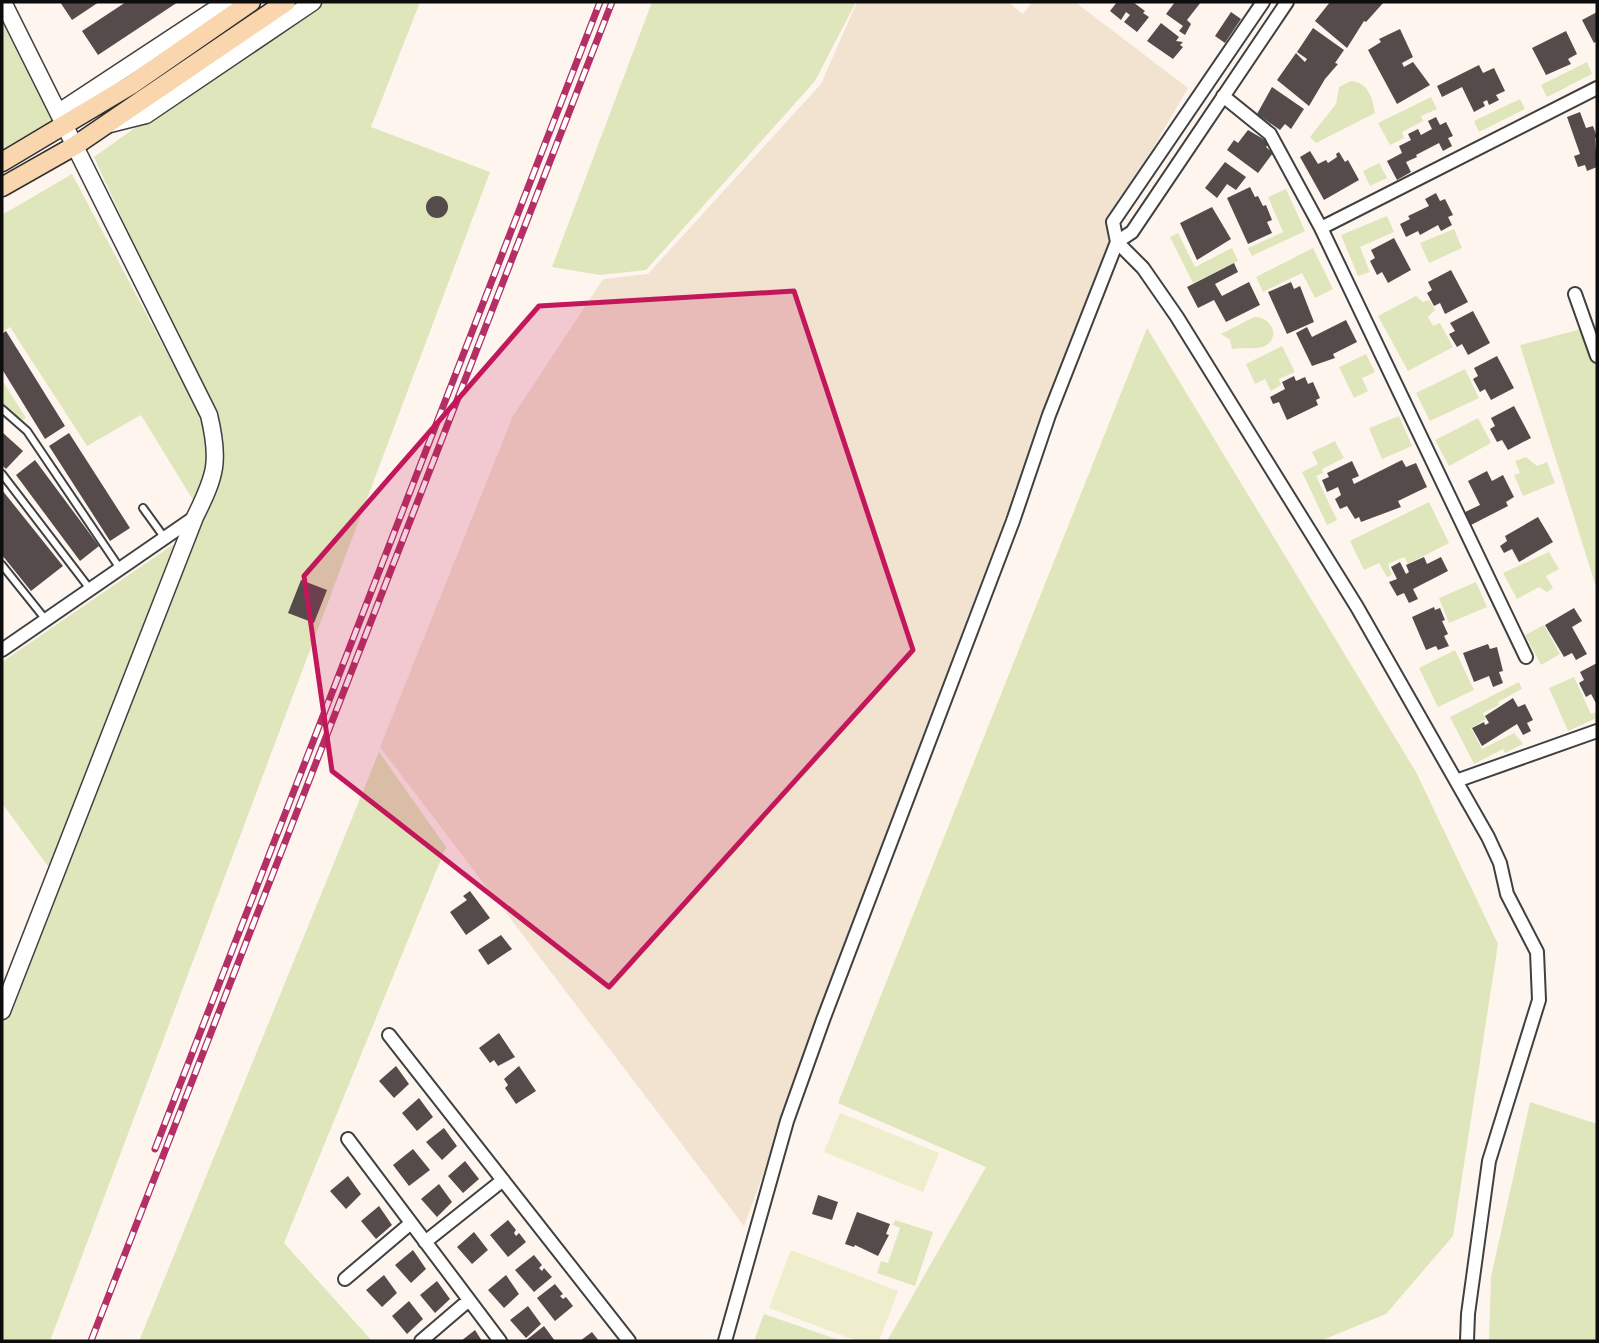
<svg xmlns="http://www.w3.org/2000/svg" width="1599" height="1343" font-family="'Times New Roman',serif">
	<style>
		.farmland { fill: #f2e3d0 }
		.green { fill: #e0e6bb }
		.pitch { fill: #eeedcc }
		.building { fill: #554b4a }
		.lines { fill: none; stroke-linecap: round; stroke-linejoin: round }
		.service-casing { stroke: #404040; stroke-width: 10 }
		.minor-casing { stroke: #404040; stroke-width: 16 }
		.tertiary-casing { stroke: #404040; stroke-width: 19 }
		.secondary-casing { stroke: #2f2f2f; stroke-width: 21 }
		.service { stroke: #fff; stroke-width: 6 }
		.minor { stroke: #fff; stroke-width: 12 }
		.tertiary { stroke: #fff; stroke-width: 16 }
		.secondary { stroke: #f9d6ae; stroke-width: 18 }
		.rail-casing { stroke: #b32f65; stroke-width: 7 }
		.rail { stroke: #fff; stroke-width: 4.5; stroke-dasharray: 13; stroke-linecap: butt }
		.marked { fill: #c2185b; fill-opacity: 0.2; stroke: #c2185b; stroke-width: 5; stroke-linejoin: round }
	</style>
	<rect width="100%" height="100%" fill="#fef5ef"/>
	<path class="farmland" d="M857,2h151l15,12 9,-12h43l113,86 -78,134 1,21 -367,983 -364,-479 133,-331 90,-137 45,-5 173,-190z"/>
	<path class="green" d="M312,2h108l-49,125 119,45 -440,1169h-48v-321l194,-502 17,-34 -2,-70 -117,-257z
		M652,2h204l-41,79 -169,189 -46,5 -48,-8z
		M2,20l53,100 -53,30z
		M1587,62l5,12 -45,23 -6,-12z
		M1351,81c18,2 21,16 24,32l-59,30 -6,-6 26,-33 3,-17z
		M1431,97l6,12 -16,7 2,5 -21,11 2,6 -14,7 -12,-22z
		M1520,99l5,10 -46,23 -5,-11z
		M1379,163l8,15 -17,8 -7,-15z
		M72,174l130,245c7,31 6,52 -9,81l-52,-85 -54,31 -77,-119 -8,5v-117z
		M1286,189l19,42 -53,25 -4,-8 35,-16 -15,-35z
		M1387,216l7,16 -34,15 10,25 -12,4 -17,-41z
		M1454,229l8,19 -33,15 -9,-20z
		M1178,233l17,34 37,-19 6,13 -45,22 -23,-46z
		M1313,248l20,41 -18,9 -13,-25 -39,19 -7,-15z
		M1416,296l7,6 6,-2 6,10 -7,7 5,9 7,-3 13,24 -45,24 -30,-55z
		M1254,317c16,-1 28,19 11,29 -8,4 -24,1 -33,3l-2,-9 -9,-6z
		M1597,325v265l-77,-245z
		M1147,328l269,444 82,172 -45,292 -67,78 -66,27h-433l99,-174 -148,-64z
		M1282,346l13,26 -16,7 2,6 -10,6 -6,-12 -10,5 -9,-20z
		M1366,354l9,18 -13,6 6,13 -14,7 -15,-31z
		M1465,369l14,29 -49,23 -14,-28z
		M2,380l24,38 -7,4 -17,-15z
		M1399,416l13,30 -30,13 -13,-31z
		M1478,418l13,25 -42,23 -14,-26z
		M1335,441l9,17 -22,11 1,4 -7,3 21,44 -10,5 -25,-53 16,-8 -6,-12z
		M1526,457l11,9 10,-4 8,21 -32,13 -9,-21 6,-2 -5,-12z
		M1429,502l20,41 -41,21 -4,-7 -16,7 4,11 -5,2 -8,-14 -15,7 -14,-29z
		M174,544l-124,325 -48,-66v-141z
		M1549,552l10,17 -13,7 7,12 -6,4 -8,-5 -22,12 -14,-26z
		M1476,582l11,25 -38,16 -10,-25z
		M1544,625l16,29 -19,11 -16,-30z
		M1455,650l19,40 -36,17 -19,-39z
		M1574,677l17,37 6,-2v6l-29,13 -19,-43z
		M1519,682l3,7 -24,13 1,3 -16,8 3,6 -15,9 11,21 32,-16 9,11 -18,9 -2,-4 -29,15 -24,-47z
		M379,752l67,95 -162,396 88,98h-233z
		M1530,1102l67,22v217h-108l2,-64z
		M895,1220l38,12 -18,54 -38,-13 4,-12 7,2 12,-35 -7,-3z
		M764,1314l78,27h-88z"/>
	<path class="pitch" d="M840,1113l99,40 -16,39 -99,-40z
		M791,1250l107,41 -19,50h-22l-88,-33z"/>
	<path class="building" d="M60,2h39l-27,18z
		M126,2h52l-80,53 -16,-24z
		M1117,2h16l12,9 -2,2 6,4 -12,15 -13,-10 6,-7 -4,-3 -5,8 -11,-9z
		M1175,2h26l-14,18 4,4 -6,11 -6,-4 4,-5 -17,-12z
		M1330,2l15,1 39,-1 -18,20 -2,-1 -17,27 -32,-27z
		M1231,12l10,7 -16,24 -10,-7z
		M1597,12v29l-3,2 -12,-23z
		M1161,23l18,14 -3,4 7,1 -3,3 3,2 -10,12 -26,-18z
		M1313,28l31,22 -9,13 3,1 -13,15 -16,27 -32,-26 19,-27 9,9 2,-3 -10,-7z
		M1400,29l13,28 -11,6 2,4 9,-5 17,23 -33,19 -29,-54 13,-8 -2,-3z
		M1566,31l11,23 -9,5 3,5 -25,11 -14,-27z
		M1479,65l4,8 11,-5 11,23 -9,4 3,5 -10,5 -2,-5 -4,2 2,4 -11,6 -12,-25 -20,10 -5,-11z
		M1272,87l32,22 -13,20 -6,-5 -5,6 -23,-16z
		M1580,112l6,16 7,-2 4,11 -2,1 2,29 -10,4 -2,-6 -7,2 -4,-11 6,-2 -13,-37z
		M1436,117l4,8 6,-3 7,14 -5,2 4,8 -9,5 -4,-8 -23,12 1,2 -11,5 5,10 -14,8 -10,-19 15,-8 -3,-7 12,-6 -3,-6 10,-5 3,6 11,-6 -4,-8z
		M1248,130l22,13 -4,4 7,6 -15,20 -31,-23 7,-10 4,3z
		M1310,151l8,13 8,-4 2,3 9,-6 -1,-3 3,-2 6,10 3,-2 11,20 -35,20 -24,-43z
		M1225,162l21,15 -10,13 -9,-6 -10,14 -12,-10z
		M1250,187l5,10 3,-1 5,10 3,-1 6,15 -5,2 5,11 -24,11 -21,-46z
		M1436,193l4,8 5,-2 8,16 -5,2 4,8 -11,6 -3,-6 -18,10 -2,-4 -12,6 -6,-13 10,-5 -2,-3 21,-10 -4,-7z
		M426 207a11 11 0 1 1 22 0a11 11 0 1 1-22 0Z
		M1212,207l19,32 -34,21 -17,-37z
		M1394,238l17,32 -23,13 -6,-11 -5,3 -7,-14 5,-3 -4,-8z
		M1234,263l4,9 -23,12 7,12 27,-14 11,23 -34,17 -12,-22 -16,8 -11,-21z
		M1451,270l17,32 -23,12 -5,-11 -6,3 -7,-13 5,-3 -4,-8z
		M1291,282l3,7 6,-3 14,36 -27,12 -19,-42z
		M1473,311l17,32 -22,12 -6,-11 -5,3 -8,-13 6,-3 -5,-8z
		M1346,320l11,22 -24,12 2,4 -23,8 -16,-33 11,-6 5,10z
		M6,331l59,95 -20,13 -43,-70v-35z
		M1497,356l17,32 -23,12 -6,-11 -5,3 -7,-13 5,-3 -4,-8z
		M1294,376l2,5 9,-4 3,7 5,-2 7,16 -4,2 2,5 -31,15 -8,-18 -6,2 -3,-7 15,-8 -3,-7z
		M1514,406l17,32 -23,12 -6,-10 -5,2 -7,-13 5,-3 -4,-8z
		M2,432l21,19 -17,18 -4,-4z
		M69,433l61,95 -20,13 -61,-95z
		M35,460l64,86 -19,15 -64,-86z
		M1402,460l4,7 10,-4 11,24 -29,14 3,6 -40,15 -2,-5 -4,2 -8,-13 -7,3 -5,-10 6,-4 -3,-8 -11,5 -5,-12 7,-3 -2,-4 25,-12 7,15 -7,3 2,5z
		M1487,471l5,10 11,-6 11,22 -8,5 2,4 -39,20 -6,-13 17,-8 -12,-24z
		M2,490l61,76 -32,25 -29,-36z
		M1538,517l15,25 -34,20 -7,-13 -8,4 -4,-7 7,-5 -2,-5z
		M1424,557l3,7 14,-7 7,14 -35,18 5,10 -9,4 -5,-10 -7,3 -8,-14 8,-3 -6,-12 9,-5 6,12 3,-2 -3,-7z
		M301,580l26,10 -13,33 -26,-10z
		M1434,607l1,3 5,-2 5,12 -3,1 6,13 -4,2 5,10 -11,4 -2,-4 -10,4 -14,-33z
		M1574,608l8,13 -10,6 15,27 -11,6 -4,-7 -8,4 -19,-32z
		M1488,644l2,5 7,-2 6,24 -4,1 4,11 -10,4 -4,-11 -15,6 -11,-29z
		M1597,663v42l-6,-11 -5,3 -7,-14 5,-3 -4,-8z
		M1513,698l5,9 7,-3 8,16 -6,3 4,8 -8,4 -6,-11 -35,22 -10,-18 12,-6 1,3 4,-2 -4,-7z
		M470,891l20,27 -24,17 -16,-23 17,-12 -4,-4z
		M501,935l11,14 -24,16 -10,-15z
		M499,1033l16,24 -17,9 -4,-6 -4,3 -11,-15z
		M396,1066l13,18 -15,14 -15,-17z
		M519,1066l17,25 -20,13 -11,-16 3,-3 -4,-6z
		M419,1098l14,19 -16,14 -15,-18z
		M444,1128l13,18 -15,14 -16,-18z
		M413,1149l17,21 -21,16 -16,-21z
		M465,1161l14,18 -16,14 -15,-17z
		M348,1176l13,18 -15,15 -16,-18z
		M439,1184l13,18 -15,15 -16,-18z
		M818,1195l20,7 -6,18 -20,-6z
		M379,1206l13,19 -16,14 -15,-18z
		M857,1212l33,12 -4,10 3,1 -11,21 -23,-11 -1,2 -9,-3z
		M508,1220l8,10 -2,3 2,3 3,-3 7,9 -18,15 -18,-22z
		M474,1232l14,18 -16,14 -15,-17z
		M413,1250l13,19 -15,14 -16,-18z
		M534,1255l8,10 -3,3 3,3 2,-3 8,9 -18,15 -19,-22z
		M384,1275l13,18 -15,14 -16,-17z
		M506,1275l13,19 -15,14 -16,-18z
		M437,1281l13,18 -15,14 -15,-18z
		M555,1284l8,10 -3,2 3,3 3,-2 7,9 -18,15 -18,-23z
		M409,1301l14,18 -16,15 -15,-18z
		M528,1306l13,18 -15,14 -16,-18z
		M544,1326l11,15h-30z
		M475,1330l7,11h-21z
		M592,1332l7,9h-19z"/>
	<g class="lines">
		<g class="service-casing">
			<path id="service" d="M2,409l25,22 92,136
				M2,474l88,115
				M143,508l21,29
				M2,565l44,55"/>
		</g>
		<g class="minor-casing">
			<path id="minor" d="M1263,2l-150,220 4,20 26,26 34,49 180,290 131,230 12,26 7,31 30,58 2,48 -50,161 -21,153 -1,27
				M1223,96l47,38 51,94 276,-140
				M1321,228l205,429
				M1575,294l22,62
				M2,650l193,-133
				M1456,781l141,-50
				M389,1035l240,306
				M348,1139l152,202
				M425,1242l78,-62
				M345,1279l66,-56
				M421,1341l48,-41
				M725,1341l62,-220 36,-101 190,-499 36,-106 68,-173 15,-10 155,-230"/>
		</g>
		<g class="tertiary-casing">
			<path id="tertiary" d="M59,112l167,-110
				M110,124l36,-9 167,-113
				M2,1011l193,-494c21,-42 25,-56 14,-102l-206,-413"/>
		</g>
		<g class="secondary-casing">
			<path id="secondary" d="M2,162l129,-77 120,-83
				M2,187l74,-42 210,-143"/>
		</g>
		<use href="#service" class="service"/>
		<use href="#minor" class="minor"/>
		<use href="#tertiary" class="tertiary"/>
		<use href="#secondary" class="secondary"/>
		<g class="rail-casing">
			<path id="rail" d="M155,1149l445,-1147
				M91,1341l521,-1339"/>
		</g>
		<use href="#rail" class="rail"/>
	</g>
	<path class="marked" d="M794,291l119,359 -304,337 -277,-216 -28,-195 235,-270z"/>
	<rect width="1599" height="1343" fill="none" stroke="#0d0d0d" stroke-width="7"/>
</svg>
